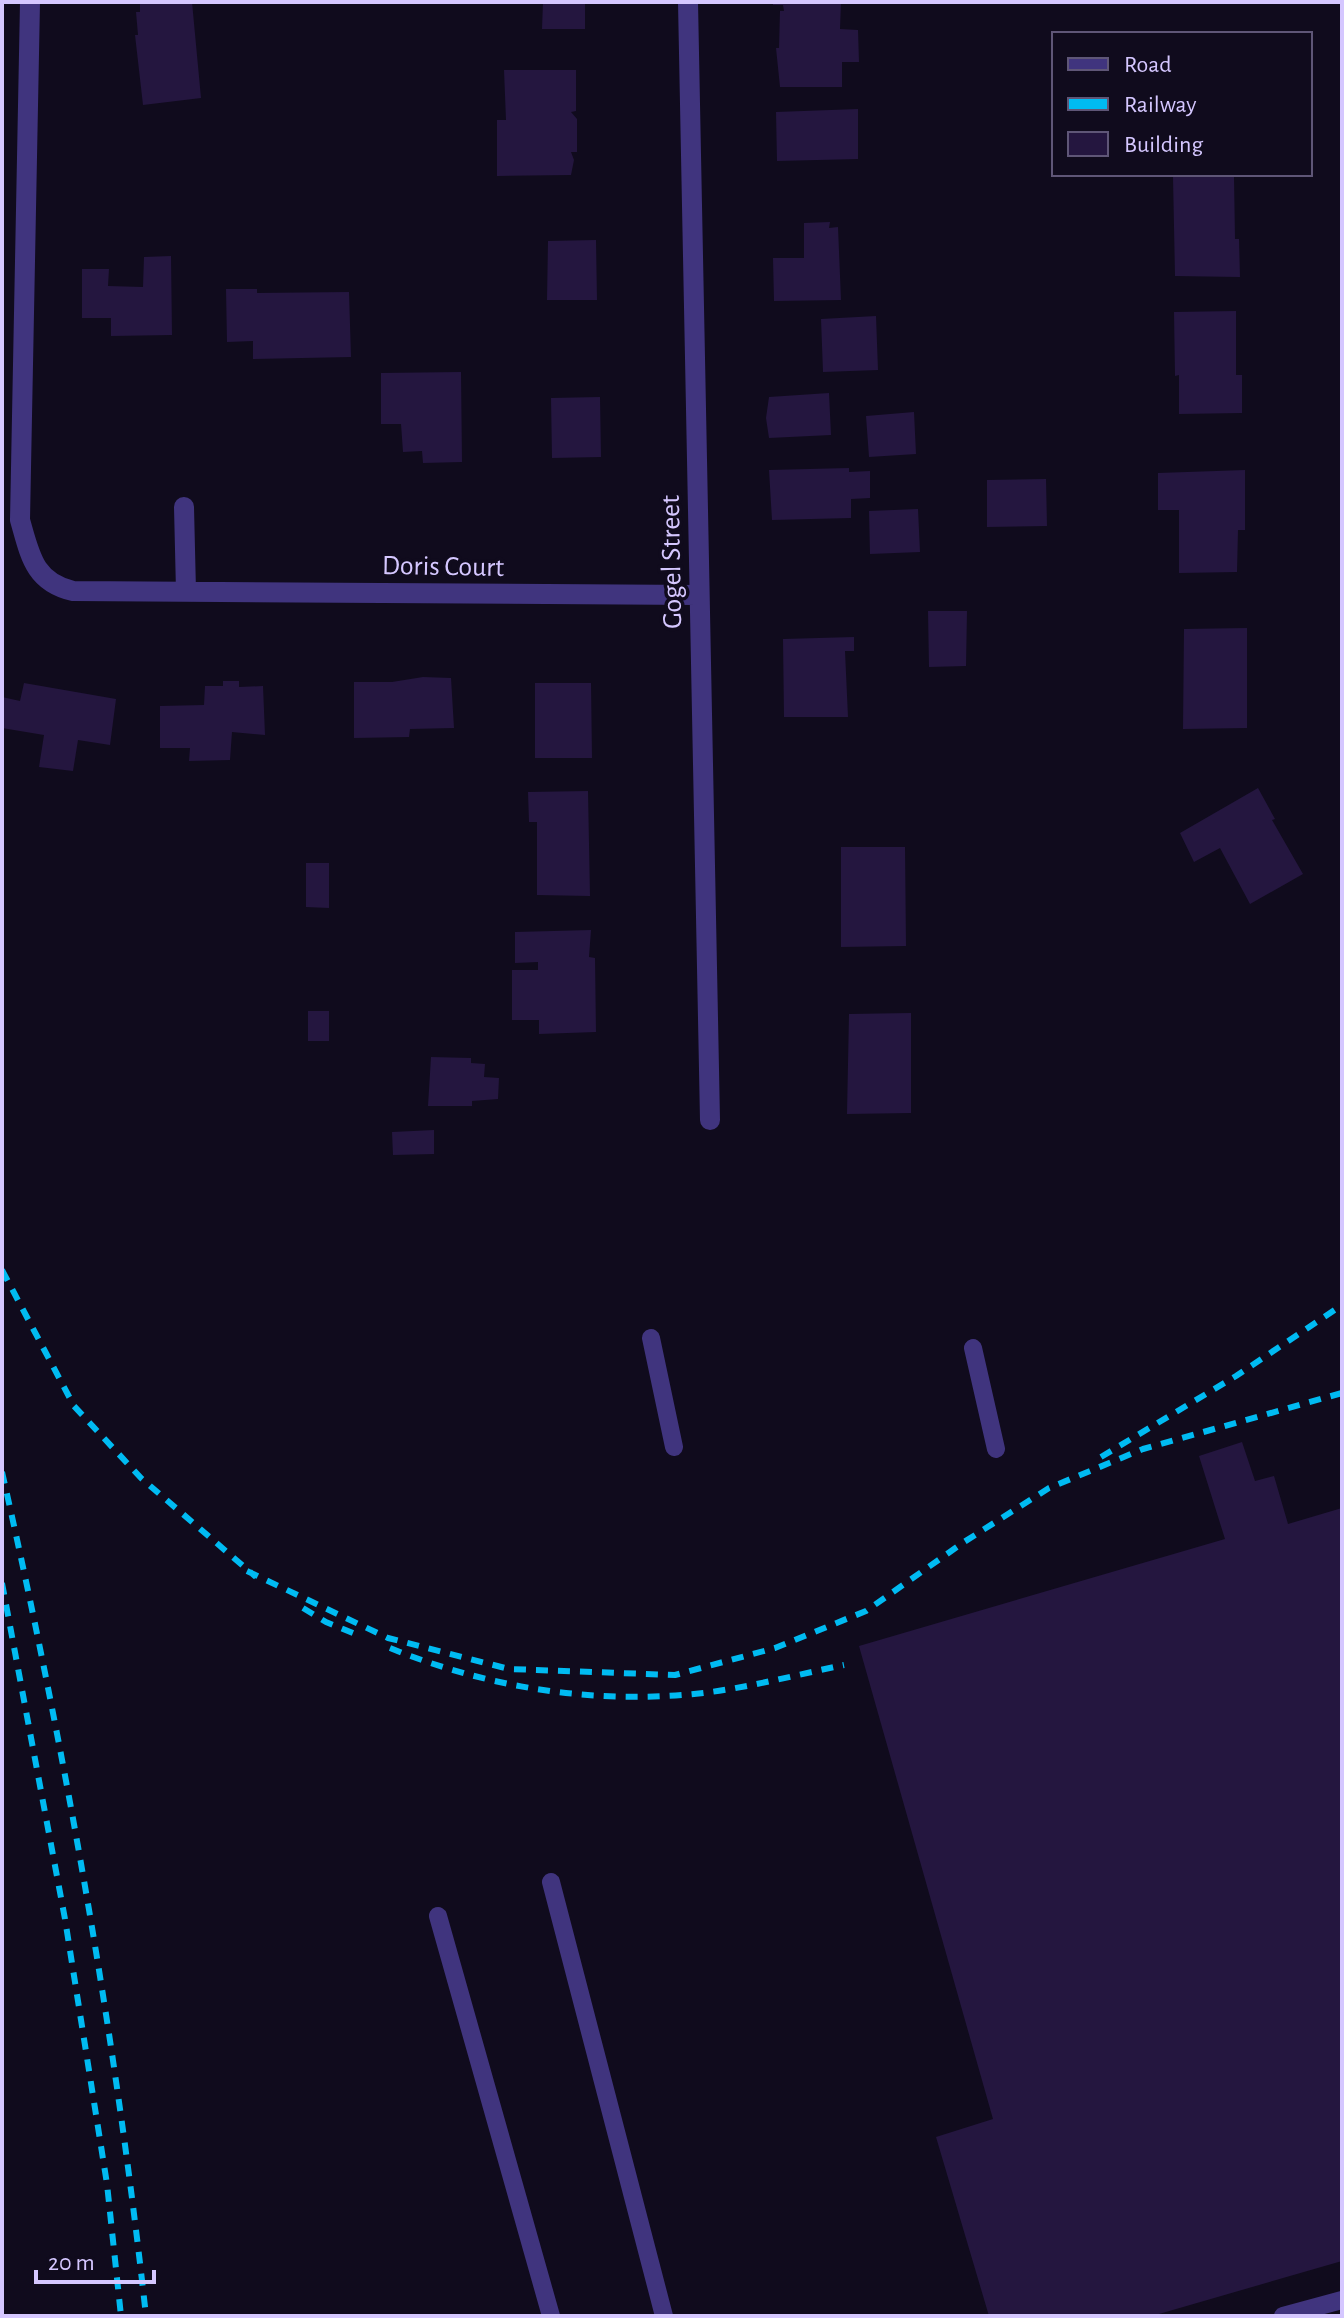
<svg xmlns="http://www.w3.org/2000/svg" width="1344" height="2318" font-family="'Alegreya Sans',sans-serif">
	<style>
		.building { fill: #24163f }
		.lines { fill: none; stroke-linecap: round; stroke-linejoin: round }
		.service { stroke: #40347e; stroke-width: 18 }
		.minor { stroke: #40347e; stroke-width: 20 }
		.rail { stroke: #00bbf2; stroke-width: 6; stroke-dasharray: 12 10; stroke-linecap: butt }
		.labels { text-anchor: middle; stroke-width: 7; stroke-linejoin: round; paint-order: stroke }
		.street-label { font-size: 28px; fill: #d5c7ff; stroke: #100b1d }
	</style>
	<rect width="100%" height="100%" fill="#100b1d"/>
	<path class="building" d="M140,2h52l9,96 -58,7 -8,-70h3l-2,-23h4z
		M543,2h42v27h-43z
		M773,2h68l-1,27 18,1 1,32h-17v25h-62l-4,-39h3l1,-37h4l-1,-6h-10z
		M504,70h72v41l-5,1 6,7v33h-6l3,8 -3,15 -74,1v-56h9z
		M858,109v50l-81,2 -1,-49z
		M1173,177h61l1,62h4l1,38 -65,-1z
		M830,222l-1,6 9,-1 3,73 -67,1 -1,-43h31v-35z
		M596,240l1,60h-50l1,-59z
		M171,256l1,79 -61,1v-18h-29v-49h27l-1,17 35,1 1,-30z
		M226,289h31v4l92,-1 2,65 -98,2v-18l-26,1z
		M1236,311v64h6v38l-63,1v-39l-4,1 -1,-64z
		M876,316l2,54 -55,2 -2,-53z
		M461,372l1,90 -39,1 -1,-12 -19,1 -2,-28h-20v-51z
		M829,393l2,42 -62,3 -3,-20 3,-21z
		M600,397l1,60 -49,1 -1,-60z
		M914,412l2,42 -47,3 -3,-41z
		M849,468v4l21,-1v27l-19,1v19l-79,2 -3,-50z
		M1245,470v60h-7l-1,42 -58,1v-63h-21v-37z
		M1046,479l1,47 -60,1v-47z
		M918,509l2,43 -50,2 -1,-43z
		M928,611h39l-1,55 -37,1z
		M1247,628v100l-64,1 1,-100z
		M854,637v14h-9l3,66h-64l-1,-78z
		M423,677l28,1 3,50 -44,1 -1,8 -55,1v-56h38z
		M223,681h16v6l24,-1 2,49 -33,-3 -2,28 -41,1 1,-13h-30v-42l44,-1 1,-19h18z
		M24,683l92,16 -6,46 -32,-5 -5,31 -34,-4 5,-32 -42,-7v-31l18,4z
		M535,683h56l1,75h-57z
		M1258,788l17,31 -3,1 31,54 -53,30 -30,-56 -26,14 -14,-29z
		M588,791l2,105 -53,-1v-73h-8l-1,-30z
		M841,847h64l1,99 -65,1z
		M306,863h23v45l-23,-1z
		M591,930l-2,27 6,1 1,74 -57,2v-14h-27v-50h26v-8l-23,1v-31z
		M308,1011h21v30h-21z
		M911,1013v100l-64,1 2,-100z
		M431,1057l40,1v5l14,1 -1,13 15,1 -1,21 -26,2v5h-44z
		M434,1130v24l-41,1 -1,-23z
		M1242,1442l13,39 19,-5 14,48 54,-16v753l-190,55h-163l-53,-179 57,-18 -134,-473 366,-107 -26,-83z"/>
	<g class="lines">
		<path class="service" d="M651,1338l23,109
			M973,1348l23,101
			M551,1882l113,434
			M438,1916l113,400
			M1283,2316l59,-16"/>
		<path class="minor" d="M30,2l-10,518c10,35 14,62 53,71l625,4
			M688,2l22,1118
			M184,507l2,84"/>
		<path class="rail" d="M2,1270l72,136 67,72 115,99
			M1101,1457l135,-81 106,-71
			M2,1472c63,278 113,561 144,844
			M247,1571l141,67 121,31 166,6 100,-27 91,-37 98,-69 85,-54 94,-39 199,-56
			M2,1583l63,336 42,265 14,132
			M303,1608l23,14 27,11
			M390,1648c96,39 200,56 304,46 50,-5 101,-19 150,-29"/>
	</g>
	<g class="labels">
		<g class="street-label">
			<text transform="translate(670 562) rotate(-91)" y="10">Gogel Street</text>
			<text transform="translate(443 565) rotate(1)" y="10">Doris Court</text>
		</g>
	</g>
	<rect width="1344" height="2318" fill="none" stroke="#d5c7ff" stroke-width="8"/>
	<rect x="1052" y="32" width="260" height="144" fill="#100b1d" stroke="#5f5677" stroke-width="2"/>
	<rect x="1068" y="58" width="40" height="12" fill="#40347e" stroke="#5f5677" stroke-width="2"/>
	<text x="1124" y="72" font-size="24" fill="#d5c7ff">Road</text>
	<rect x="1068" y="98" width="40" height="12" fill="#00bbf2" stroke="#5f5677" stroke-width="2"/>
	<text x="1124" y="112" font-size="24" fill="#d5c7ff">Railway</text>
	<rect x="1068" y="132" width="40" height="24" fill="#24163f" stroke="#5f5677" stroke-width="2"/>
	<text x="1124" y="152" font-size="24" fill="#d5c7ff">Building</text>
	<path d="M36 2270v12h118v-12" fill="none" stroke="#d5c7ff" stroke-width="4"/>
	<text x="48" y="2270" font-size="24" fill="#d5c7ff" stroke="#100b1d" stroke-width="6" paint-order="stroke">20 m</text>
</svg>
